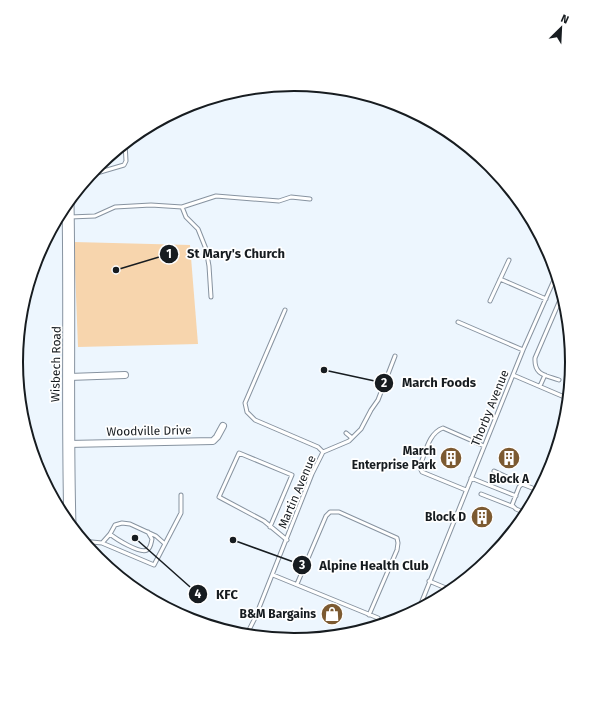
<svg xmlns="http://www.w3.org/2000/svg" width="589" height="725" font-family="'Fira Sans',sans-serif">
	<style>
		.green { fill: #f7d5ad }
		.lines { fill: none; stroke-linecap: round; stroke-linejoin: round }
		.lane-casing { stroke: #8793a0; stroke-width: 5 }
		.street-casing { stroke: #8793a0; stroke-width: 8 }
		.highway-casing { stroke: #8793a0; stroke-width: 13 }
		.lane { stroke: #fff; stroke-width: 3 }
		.street { stroke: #fff; stroke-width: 6 }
		.highway { stroke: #fff; stroke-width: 11 }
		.labels { text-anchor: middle; stroke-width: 3.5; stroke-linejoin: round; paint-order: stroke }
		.street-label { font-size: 12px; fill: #171c20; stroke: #fff }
		.poi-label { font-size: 12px; font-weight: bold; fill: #171c20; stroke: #fff; text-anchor: end }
		.rim { fill: none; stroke: #171c20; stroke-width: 2 }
		.leader { fill: none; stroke: #171c20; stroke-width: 1.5 }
		.callout-dot { fill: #171c20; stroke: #fff; stroke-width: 1.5 }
		.mark-label { font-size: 12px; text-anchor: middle; font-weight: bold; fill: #fff }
		.callout-label { font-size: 13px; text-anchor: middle; font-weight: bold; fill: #171c20; stroke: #fff; stroke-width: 3.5; stroke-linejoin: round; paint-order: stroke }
	</style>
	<rect width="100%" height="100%" fill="#edf6fe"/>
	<path class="green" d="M74,242l116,3 8,99 -120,3z"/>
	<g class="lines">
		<g class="lane-casing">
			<path id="lane" d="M90,175l34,-10 2,-4 -1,-18
				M182,207l4,10 12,12 8,20 3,17 2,31
				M70,217l25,-1 20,-9 36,-2 31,2 34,-11 63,5 12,-4 19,2
				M500,279l46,20
				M490,301l19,-41
				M285,310l-40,93 2,9 8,8 63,27 5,5
				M458,322l65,28
				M513,375l56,24
				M559,380c-14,-5 -25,-5 -24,-22l28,-65
				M540,386l5,-11
				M346,433l6,5
				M494,471l28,13
				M471,478l45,18
				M466,490l-44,-18 -2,-4 1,-5c5,-12 8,-30 22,-35l41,18
				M481,494l33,13
				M528,514l-12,-5 -4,-4 7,-18 3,-3 18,7
				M270,527l22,-52 -53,-22 -20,44 45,24 23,19
				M110,534c6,5 30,20 37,16 4,-2 4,-7 5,-11l-4,-7
				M82,541l20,2 52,22 27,-52v-18
				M102,543l8,-9 5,-9 7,-2 8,1 26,12 9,8
				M273,575l105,43
				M429,581l24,10
				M297,584l29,-68 4,-4h9l58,26 1,5 -1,7 -28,65
				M418,611l105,-261 31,-70
				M246,636l9,-18 57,-144 11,-22 26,-11 12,-12 10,-19 7,-10 17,-44"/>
		</g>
		<g class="street-casing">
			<path id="street" d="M69,377l56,-2
				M68,444l145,-3 4,-4 6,-11"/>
		</g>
		<g class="highway-casing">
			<path id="highway" d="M68,202c2,108 -1,216 2,324"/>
		</g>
		<use href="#lane" class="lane"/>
		<use href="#street" class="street"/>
		<use href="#highway" class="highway"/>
	</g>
	<defs>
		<g id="building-disc" transform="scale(1.15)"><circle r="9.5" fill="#7c5a31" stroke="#fff"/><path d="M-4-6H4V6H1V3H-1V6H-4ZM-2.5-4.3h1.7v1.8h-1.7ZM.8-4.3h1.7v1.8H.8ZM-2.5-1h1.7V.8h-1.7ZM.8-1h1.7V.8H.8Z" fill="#fff"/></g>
		<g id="shop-disc" transform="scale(1.15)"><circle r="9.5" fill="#7c5a31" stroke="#fff"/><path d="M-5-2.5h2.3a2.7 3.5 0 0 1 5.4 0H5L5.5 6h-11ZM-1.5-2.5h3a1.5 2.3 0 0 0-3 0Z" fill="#fff"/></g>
	</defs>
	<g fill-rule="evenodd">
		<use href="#building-disc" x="451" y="458"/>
		<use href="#building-disc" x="509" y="458"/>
		<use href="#building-disc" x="482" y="517"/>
		<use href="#shop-disc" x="332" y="614"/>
	</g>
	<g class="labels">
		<g class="street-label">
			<text transform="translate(56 364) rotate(-89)" y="4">Wisbech Road</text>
			<text transform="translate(490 408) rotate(-68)" y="4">Thorby Avenue</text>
			<text transform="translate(149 431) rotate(-1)" y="4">Woodville Drive</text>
			<text transform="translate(297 492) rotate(-67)" y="4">Martin Avenue</text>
		</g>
		<g class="poi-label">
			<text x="436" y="455">March<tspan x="436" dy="14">Enterprise Park</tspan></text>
			<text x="509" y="483" text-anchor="middle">Block A</text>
			<text x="466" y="521">Block D</text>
			<text x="316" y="618">B&amp;M Bargains</text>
		</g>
	</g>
	<path d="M0 0H589V725H0ZM23 362a271 271 0 1 1 542 0a271 271 0 1 1-542 0Z" fill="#fff" fill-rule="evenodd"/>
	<path class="rim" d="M23 362a271 271 0 1 1 542 0a271 271 0 1 1-542 0Z"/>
	<path class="leader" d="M116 270L169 254M324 370L384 383M233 540L302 565M135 538L198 594"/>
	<g class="callout-dot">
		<circle cx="116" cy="270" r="4"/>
		<circle cx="324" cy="370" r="4"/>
		<circle cx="233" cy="540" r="4"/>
		<circle cx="135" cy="538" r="4"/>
		<circle cx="169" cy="254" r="10"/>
		<circle cx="384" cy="383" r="10"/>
		<circle cx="302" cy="565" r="10"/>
		<circle cx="198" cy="594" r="10"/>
	</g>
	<g class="mark-label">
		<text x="169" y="258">1</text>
		<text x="384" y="387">2</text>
		<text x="302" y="569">3</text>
		<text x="198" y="598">4</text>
	</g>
	<g class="callout-label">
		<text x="236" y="258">St Mary's Church</text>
		<text x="439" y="387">March Foods</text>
		<text x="374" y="570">Alpine Health Club</text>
		<text x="227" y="599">KFC</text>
	</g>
	<g transform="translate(561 28) rotate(24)" stroke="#ffffff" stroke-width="3" paint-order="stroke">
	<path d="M0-3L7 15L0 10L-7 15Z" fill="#171c20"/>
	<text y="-6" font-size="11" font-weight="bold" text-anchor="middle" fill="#171c20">N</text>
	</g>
</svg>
